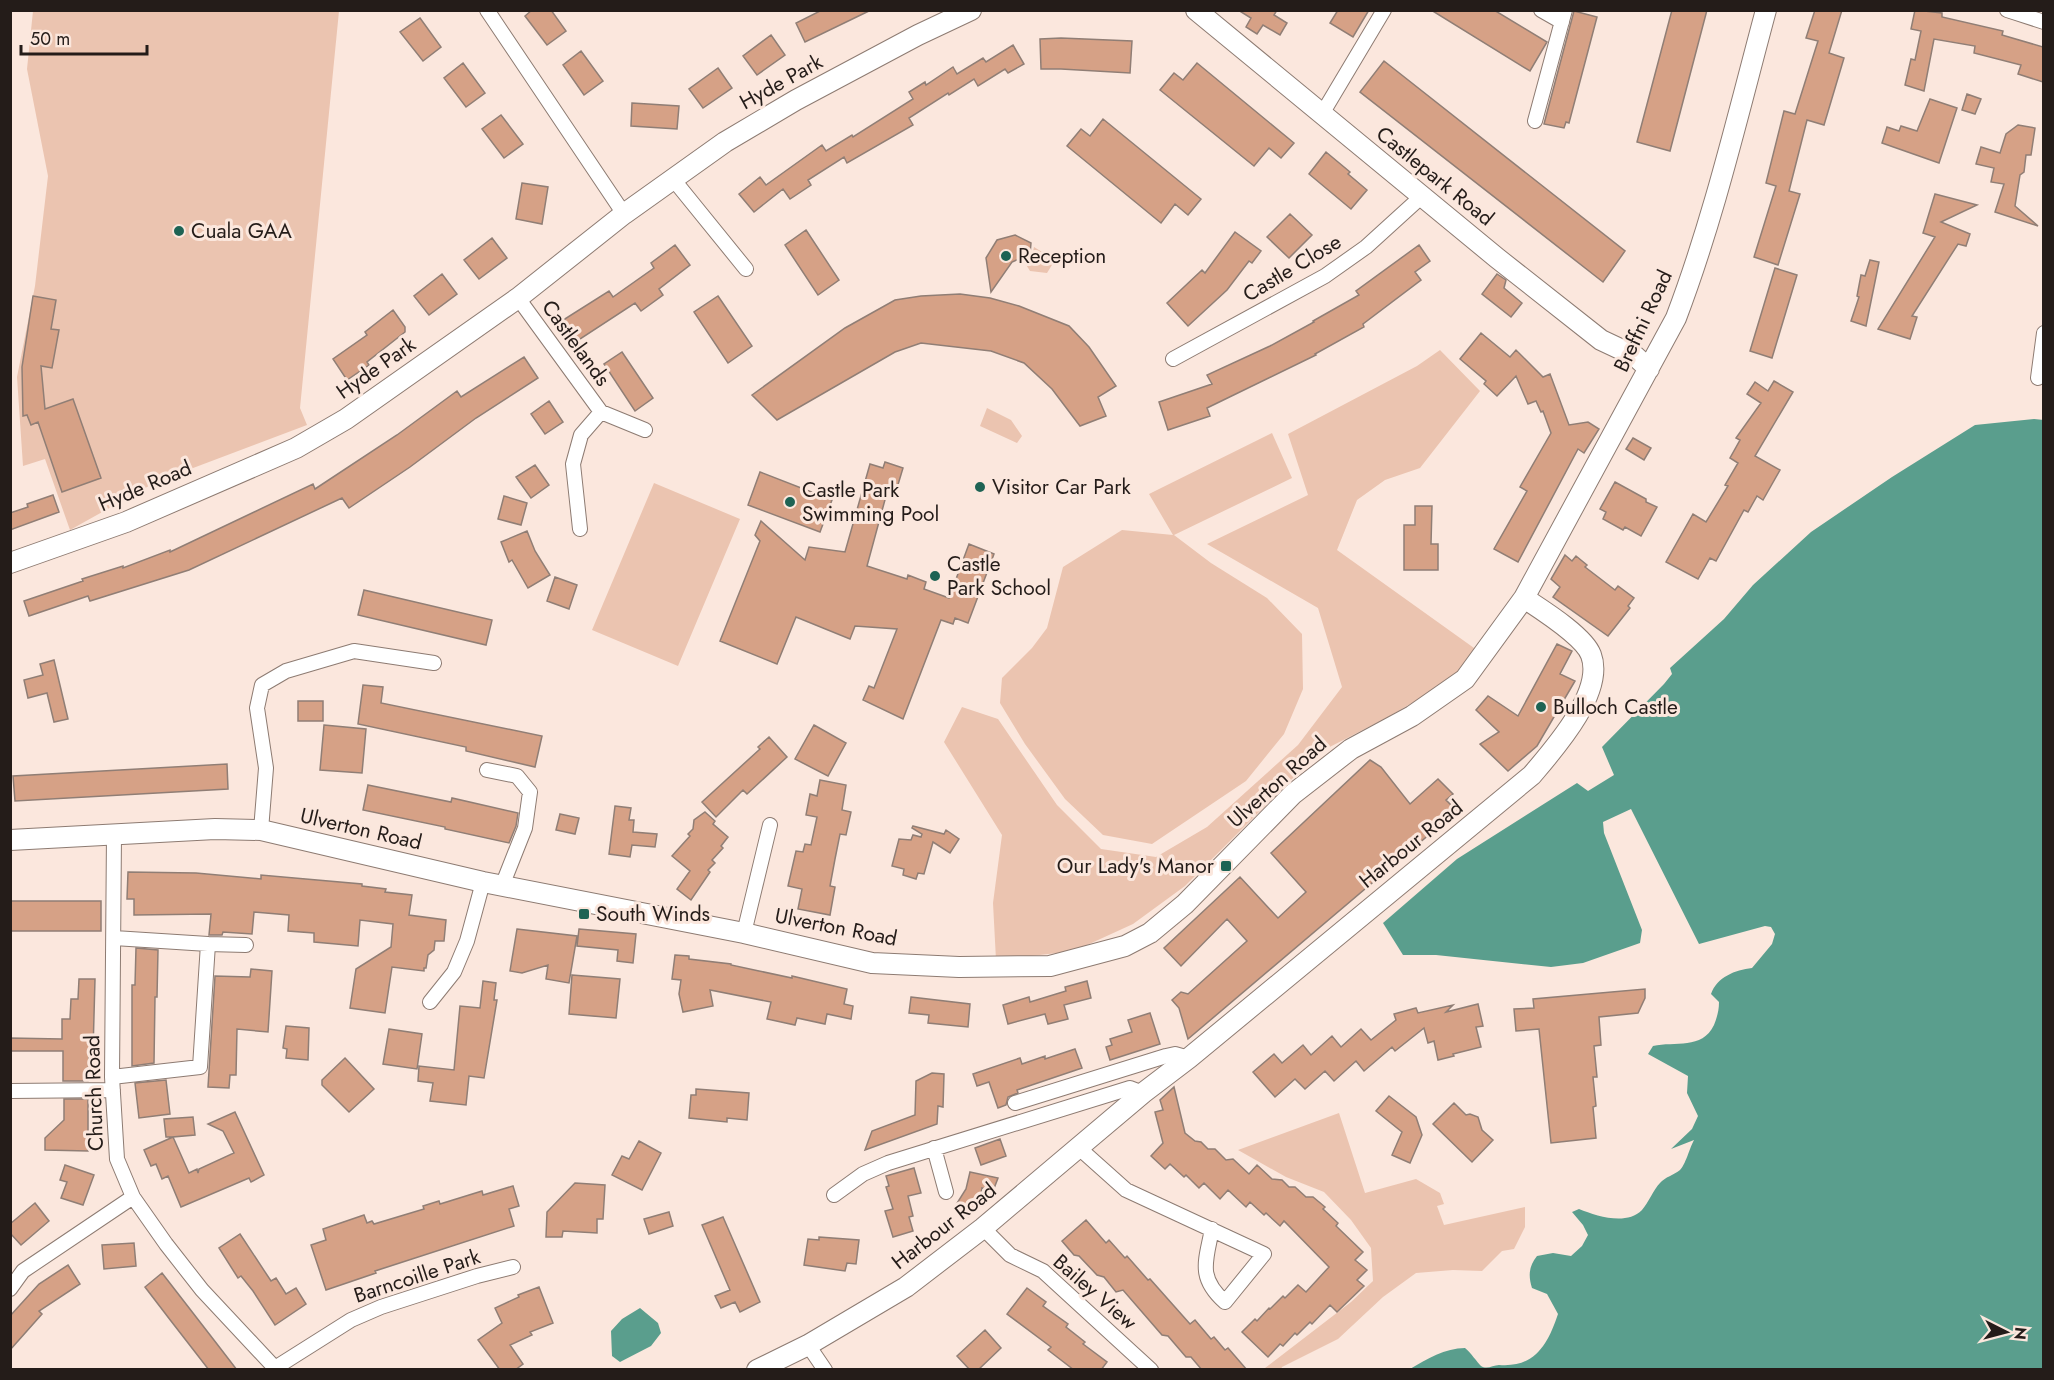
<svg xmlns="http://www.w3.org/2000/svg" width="2054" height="1380" font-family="Jost,sans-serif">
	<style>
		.green { fill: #ebc4b0 }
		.water { fill: #5a9e8d }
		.building { fill: #d6a186; stroke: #907e75; stroke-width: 1.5 }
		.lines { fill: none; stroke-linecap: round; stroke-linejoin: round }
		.street-casing { stroke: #8d7b72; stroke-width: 16 }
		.secondary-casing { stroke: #8d7b72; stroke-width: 22 }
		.street { stroke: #fff; stroke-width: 14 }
		.secondary { stroke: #fff; stroke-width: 20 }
		.poi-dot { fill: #1e6354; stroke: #fbe7dd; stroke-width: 2 }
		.labels { text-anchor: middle; stroke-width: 6; stroke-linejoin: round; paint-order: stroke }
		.street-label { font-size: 21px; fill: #241c19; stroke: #fbe7dd }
		.poi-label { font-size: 21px; fill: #241c19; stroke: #fbe7dd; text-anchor: start }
	</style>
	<rect width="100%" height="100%" fill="#fbe7dd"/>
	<path class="green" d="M33,11h306l-39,397 7,17 -151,57 -86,48 -25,-71 -22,7 -6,-89 18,-91 13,-110 -21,-107z
		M1034,247l21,13 -8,13 -17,-2 -5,-8 7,-7z
		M1440,350l40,41 -60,77 -35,12 -28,20 -20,50 144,103 -35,30 -58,34 -70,36 -133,133 -52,38 -59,27 -78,9 -3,-57 9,-68 -58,-93 18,-35 36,12 59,86 44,44 55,8 51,-30 91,-82 44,-58 -24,-79 -111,-64 101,-49 -20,-61 129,-68z
		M987,408l24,12 11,16 -5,7 -37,-17z
		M1272,433l20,45 -118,57 37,28 56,35 35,36 1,55 -19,45 -38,47 -94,63 -49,-9 -38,-36 -40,-55 -25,-41 2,-25 30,-30 15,-20 16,-61 59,-37 51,5 -24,-41z
		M654,483l86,36 -62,147 -86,-36z
		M1339,1113l26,80 51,-14 24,14 4,11 -7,2 7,19 81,-18v20l-11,22 -12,2 -20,20 -29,-1 -37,3 -33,24 -45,42 -56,28 -1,2h-14l-2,-1 86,-66 22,-21 -2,-33 -20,-28 -27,-28 -38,-15 -48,-27z"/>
	<path class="water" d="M2034,419l10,1 -1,949h-633c17,-10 35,-21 55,-21 6,5 12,14 16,18 6,4 12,-1 18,-1 36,3 49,-21 59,-51l-11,-20 -15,-6c-4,-13 -3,-22 5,-32l16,-3 18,3 11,-10 6,-11 -5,-10 -11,-13 7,-3c18,7 47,17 63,1 6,-7 12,-21 18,-27 5,-6 14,-8 20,-13 5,-4 10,-23 14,-30l-23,9 21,-20 6,-13 -11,-23 1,-17 -40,-22 5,-8c22,-5 49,4 61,-21 3,-8 5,-14 5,-23l-8,-8c6,-17 24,-24 41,-26l20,-24 3,-10 -4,-7 -6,-1 -66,18 -68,-135 -28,13 1,11 38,97 -2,13 -57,20 -32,4 -115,-12h-33l-20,-32 74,-64 120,-76 11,8 26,-16 -12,-28 62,-63 8,-10 -2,-6 54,-49 29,-34 58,-53 81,-55 83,-52z
		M640,1308l18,15 3,10 -10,13 -31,16 -8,-6 -1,-25 11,-12z"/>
	<path class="building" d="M532,10h19l15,21 -19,14 -22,-29z
		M822,10h49l-66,32 -9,-19z
		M1238,10h39l-3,5 13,8 -7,12 -17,-10 -6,9 -11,-7 5,-9z
		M1338,10h31l-16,27 -23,-14z
		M1431,10h63l53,32 -17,29z
		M1672,10h35l-37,141 -33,-9z
		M1815,10h27l-13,43 15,5 -20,67 -17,-5 -18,71 11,3 -22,71 -24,-8 22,-71 -10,-3 18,-72 11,3 23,-73 -12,-3z
		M1915,10l27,3v4l61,14 -1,4 41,12v35l-25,-8 3,-9 -47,-12 1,-7 -41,-7 -10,52 -19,-6 6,-26 4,1 6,-29 -10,-2z
		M1574,11l23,6 -28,106 -3,-1 -2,6 -20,-4z
		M420,18l21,29 -18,14 -23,-29z
		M771,35l14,20 -28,20 -14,-19z
		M1061,38l71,3 -2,32 -69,-4h-20l-1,-30z
		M1013,45l11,19 -16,9 -3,-4 -27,17 -4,-7 -25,16 -1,-2 -39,25 4,7 -66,38 -3,-6 -36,23 3,5 -21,14 -7,-10 -29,23 -15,-18 21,-17 6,8 56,-40 4,6 26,-16 1,2 60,-38 -4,-7 16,-10 1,3 27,-18 4,7 26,-16 3,4z
		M581,51l22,30 -19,14 -21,-30z
		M1384,61l241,190 -22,31 -243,-190z
		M463,63l22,30 -19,14 -22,-29z
		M1197,63l97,80 -13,15 -12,-10 -15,18 -94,-76 14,-17 9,7z
		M718,68l14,20 -29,20 -14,-19z
		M1967,94l14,5 -6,15 -13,-4z
		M1930,99l27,9 -18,55 -57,-20 5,-16 12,4 2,-5 16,5z
		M632,103l47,3 -2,23 -46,-3z
		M501,115l22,29 -19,14 -22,-29z
		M1103,119l98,80 -13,16 -13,-11 -14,19 -94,-77 14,-17 9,7z
		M2018,125l17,3 -4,27h-5l-2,17 -4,3 -5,31 23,20 -43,-14 9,-28 -13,-2 3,-14 -18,-4 5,-17 19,6 6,-19z
		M1326,152l24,20 -2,2 19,16 -16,19 -42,-35z
		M522,183l26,4 -6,37 -26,-5z
		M1935,194l42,11 -36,17 29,12 -4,12 -8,-2 -46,72 5,1 -7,22 -32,-10 57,-92 -12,-4z
		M1290,214l22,21 -23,23 -22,-21z
		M806,230l33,50 -21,15 -33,-50z
		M1235,232l26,19 -9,12 -3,-2 -22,29 -39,36 -21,-23 35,-33 3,3z
		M1015,235l16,8 -1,11 -18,8 -21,30 -5,-34 11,-18z
		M492,238l15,20 -28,21 -15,-19z
		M675,245l15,20 -31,24 4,6 -22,16 -6,-8 -61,40 -14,-21 49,-31 4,6 41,-29 -3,-5z
		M1419,245l11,16 -15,11 6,8 -58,44 1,3 -49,27 1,1 -109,53 3,8 -42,14 -9,-28 53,-18 -5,-9 63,-29 44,-24 -1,-1 46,-26 -3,-4z
		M1870,260l9,2 -13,64 -15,-5 8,-24 -2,-1 4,-21 4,1z
		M1775,268l22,7 -25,83 -22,-7z
		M442,274l15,20 -28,21 -15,-19z
		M1497,274l9,6 -2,8 18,15 -11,14 -29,-23z
		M960,294l30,4 29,8 50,20 20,21 27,39 -18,11 8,19 -26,10 -28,-37 -28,-26 -33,-12 -70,-8 -26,9 -118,68 -25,-25 93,-67 50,-28 26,-4z
		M33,296l23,4 -5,29 8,1 -7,38 -11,-2 4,43 28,-10 28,79 -39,14 -24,-70 -7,3 -4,-10 -4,1 -1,-49z
		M718,296l34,50 -24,17 -34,-51z
		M393,310l12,17v5l-38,30 2,3 -22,15 -14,-21 34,-24 -2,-3z
		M1481,333l29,24 6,-7 27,27 7,-3 19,51 19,-3 11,7 -15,24 -6,-4 -60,113 -24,-13 33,-58 -7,-4 31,-54 -8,-22 -2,1 -5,-11 -8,3 -12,-28 -19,20 -13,-12 2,-3 -26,-22z
		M622,352l31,46 -18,13 -31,-47z
		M524,357l14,21 -62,40 -66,49 -61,41 -7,-10 -153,72 -99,31 -2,-5 -59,20 -5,-15 59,-20 -1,-2 41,-13v2l47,-18v2l143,-68 2,5 82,-54 60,-44 4,6z
		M1774,381l19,11 -38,64 25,14 -17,30 -6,-4 -9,16 -4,-2 -28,51 -6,-3 -12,21 -32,-17 27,-48 13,8 22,-36 -3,-1 13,-22 -8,-5 10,-18 -4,-2 25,-35 -14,-9 8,-12 13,9z
		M549,401l14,21 -18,12 -14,-20z
		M1633,438l18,10 -7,12 -18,-11z
		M885,462l18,6 -6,20 -8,-3 -22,81 40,13 1,-4 18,7 -2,7 25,9 20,-54 25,10 -26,69 -13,-5 -2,6 -12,-4 -38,99 -40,-19 6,-14 5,2 23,-59 -42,-3 -5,13 -54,-22 -19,47 -57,-23 40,-100 -5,-6 6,-14 44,39 4,-13 36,5 25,-88 13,4z
		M535,465l14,20 -18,13 -15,-21z
		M760,472l72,28 -12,32 -72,-27z
		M1615,482l31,17v3l11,5 -16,29 -16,-9 -2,3 -20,-11 3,-7 -6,-3z
		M53,495l6,17 -49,18v-17l18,-6 -1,-3z
		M504,496l23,7 -6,22 -23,-6z
		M1415,506h17l-1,38h7v26h-34v-45h11z
		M527,531l8,20 15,24 -22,13 -16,-28 -3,2 -8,-20z
		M1565,555l7,6 4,-5 11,9 -2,2 30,23 3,-4 16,12 -6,8 2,2 -22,28 -55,-39 7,-10 -9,-8z
		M555,577l22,8 -8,24 -22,-8z
		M364,590l128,30 -6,25 -128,-30z
		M1557,644l15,7 -12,23 15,7 -38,65 -29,25 -28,-27 19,-12 -23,-22 12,-14 30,20z
		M54,660l14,59 -14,3 -7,-29 -19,5 -4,-18 19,-5 -3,-11z
		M363,685l20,2 -2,16 161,33 -7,31 -69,-16v-4l-108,-23z
		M298,701h25v20h-25z
		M324,725l42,4 -4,44 -42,-3z
		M814,725l32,18 -18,33 -33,-17z
		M769,737l18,20 -40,37 -4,-4 -27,27 -14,-15 58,-53 -2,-2z
		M1370,760l11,7 29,37 28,-25 15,15 -7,6 11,11 -269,228 -9,-31 -7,-8 9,-8 7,2 59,-53 -20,-22 -46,47 -17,-18 76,-71 38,41 28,-26 -35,-39z
		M227,764l1,25 -213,12 -2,-25z
		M820,780l26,5 -4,25 9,2 -5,23 -6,-1 -5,25 -5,27 5,1 -5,28 -32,-6 4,-20 -14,-3 8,-35 7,1 2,-8 6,1 6,-28 -11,-2 4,-21 7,2z
		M368,785l83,17 1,-4 66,15 -2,13 -7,17 -64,-14v-2l-82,-17z
		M615,806l16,2 -2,12h5l-1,12 24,2 -2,13 -23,-2 -2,12 -21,-3z
		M705,812l10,9 -2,3 15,13 -7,9 2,2 -11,12 3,3 -7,7 2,2 -19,28 -14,-11 13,-18 -18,-15 18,-20 -2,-2 5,-5 1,-9z
		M560,814l19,4 -4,16 -19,-4z
		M913,826l31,8 2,-4 13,9 -9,14 -17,-11 -9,32 -6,-1 -2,6 -13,-4 1,-6 -12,-3 7,-27 12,1 2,-5 8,2 1,-3 -10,-6z
		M128,872l68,1 65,6v-4l101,9v2l24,3 -1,3 27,3 -3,20 37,5 -2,21h-9l-1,9 -6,5 -2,13h-2v3l-32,-4 -7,46 -35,-5 6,-39 35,-22 2,-23 -33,-4 -2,26 -44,-4v-9l-26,-2 1,-16 -35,-3 -2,22 -29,-2 -1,3h-13l2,-21 -77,1v-16h-7z
		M10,901h91v30h-91z
		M517,929l60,7 -8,47 -23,-4 2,-14 -26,8 -12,-2z
		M579,929l57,5 -3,29 -16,-2 1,-11 -41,-4z
		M136,948l22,2 -1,47h-2l-1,66 -22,3v-81h3z
		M675,955l14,1v3l42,5v1l28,6 33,7v-2l55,13 -3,15 9,2 -2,13 -24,-5 -2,10 -28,-6 -2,7 -28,-6 4,-17 -61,-12 3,16 -30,6 -4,-18 2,-14 -9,-1z
		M251,969l21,2 -4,61 -31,-3 -1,46h-6l-1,13 -21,-1 7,-111 35,1z
		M572,975l48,4 -4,39 -47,-4z
		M79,979h16l-2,73h-4l-1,29h-25v-30h-53v-13l52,1v-20h8l1,-20h7z
		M483,981l13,2 -2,17h3l-13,78 -15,-2 -3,29 -36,-4 3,-18 -15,-2 1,-15 35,4 6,-64 20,2z
		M1087,981l4,17 -27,7 4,14 -20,5 -3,-10 -37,10 -5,-19 26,-8 1,5 36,-11 -1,-4z
		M1645,989v9l-7,15 -39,4 2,28 -7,1 3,31h-4l3,29 -3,1 3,31 -45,5 -12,-114 -23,2 -2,-22 20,-1 -1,-9z
		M911,997l59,7 -2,23 -40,-4 1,-8 -20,-2z
		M1478,1004l5,22 -7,1 5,20 -28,7 1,2 -16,4 -4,-19 -6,2 -4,-15 -29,23 -3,-4 -28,24 -8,-10 -22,20 -9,-10 -20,18 -10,-10 -20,18 -22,-25 21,-18 8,9 21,-18 8,10 21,-19 9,11 20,-18 10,11 25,-20 -2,-6 22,-6 2,5 35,-8 -7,7z
		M1150,1013l10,31 -50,16 -4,-13 6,-2 -2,-6 22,-7 -4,-12z
		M286,1026l23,2 -1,32 -22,-2 1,-9 -4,-1z
		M389,1029l33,5 -5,35 -34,-5z
		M1075,1049l7,19 -65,22 1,3 -10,4 -2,8 -8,3 -9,-26 -12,4 -4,-12 47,-16 2,6 23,-8v3z
		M345,1058l29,31 -25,23 -27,-27v-5z
		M932,1073l12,1 -1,33 -5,-1 -1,18 -72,26 7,-19 43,-16 1,-34z
		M166,1080l4,34 -31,4 -4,-35z
		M1174,1087l11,46 10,8 6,1 7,7h7l11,11 7,-1 16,15 8,-9 15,14 10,1 7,7h6l11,10h7l12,10 -2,2 15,14 -2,3 27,26 -8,8 12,10 -10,10 7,6 -27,26 -7,-7 -18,19 -2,-2 -13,13 -2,-2 -12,13 -3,-2 -12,13 -26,-25 13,-13 2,2 12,-13 1,1 13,-13 2,2 13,-13 8,7 23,-25 -45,-46 -4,5 -14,-13 -2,2 -14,-13 -4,5 -18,-17 -8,9 -16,-16 -5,5 -13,-13 -2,2 -14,-13 -5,5 -14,-13 12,-13 -8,-31 8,-2 -3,-10z
		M696,1089l53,4 -2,27 -20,-2v4l-38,-4 2,-23h5z
		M1389,1096l27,21 6,18 -12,28 -18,-8 10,-23 -26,-21z
		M64,1099h24v52l-43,-1v-12l19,-18z
		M1454,1103l12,12 4,-1 8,3 4,13 11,10 -21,22 -39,-38z
		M235,1112l29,63 -13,7 -2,-4 -68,29 -13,-31 -6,3 -6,-15 -5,2 -7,-16 29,-13h-7l-2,-18 29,-2 2,18 -22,2 16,36 8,-4 1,4 1,-4 35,-16 -11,-22 -15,-7z
		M1000,1139l6,17 -25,9 -6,-17z
		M639,1141l22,12 -19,37 -30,-15 10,-19 7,3z
		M65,1165l29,10 -11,30 -22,-7 6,-16 -7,-2z
		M914,1168l7,25 -13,3 5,20 -4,1 4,14 -20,6 -8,-26 8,-2 -7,-22 3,-1 -3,-10z
		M970,1172l28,6 -5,13 -11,-3 -1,6 -13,23 -14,-9 12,-19z
		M575,1183l30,2 -2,34h-6v14l-34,-2 -1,6h-16l1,-25z
		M513,1186l6,20 -10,3 5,17 -139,45 1,2 -50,17 -15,-45 15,-5 -3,-11 41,-14 3,8 5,-2 2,3 50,-15 -1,-3 16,-5 1,3 42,-13 1,4z
		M35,1203l14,18 -28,24 -11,-12v-9z
		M669,1212l4,14 -24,8 -5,-15z
		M723,1217l37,85 -20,10 -5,-10 -14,6 -6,-12 15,-6 -28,-65z
		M1086,1220l20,23 3,-3 16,18 2,-2 21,24 2,-1 40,45 5,-4 16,19 3,-2 11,13 3,-2 19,22h-45l-11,-13h-5l-18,-21 -6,-1 -39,-45 -7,2 -12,-15 -7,-2 -18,-19 -5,-1 -12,-14z
		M240,1234l31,47 5,-3 10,16 10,-6 10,16 -31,21 -22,-34 -12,-15 -3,2 -19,-30z
		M819,1237l40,3 -3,24 -9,-1 -2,8 -41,-6 4,-26 11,1z
		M134,1243l2,23 -32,3 -2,-24z
		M68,1265l12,19 -41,27 3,3 -32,36v-34l29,-32z
		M162,1273l55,71 20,26h-28l-38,-49 -26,-34z
		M539,1287l14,36 -23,9 2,3 -22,10 13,19 -8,6h-15l-22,-30 24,-17 -7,-15 24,-11 -1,-2z
		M1027,1288l19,14 -3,4 25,18 -2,3 19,15 -2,2 24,18 -6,8h-27l-26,-20 3,-3 -44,-33z
		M985,1330l16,18 -23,22h-8l-13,-14z"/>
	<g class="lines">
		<g class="street-casing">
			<path id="street" d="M487,10l137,204
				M1541,10l21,12
				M2007,10l37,12
				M1322,114l62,-104
				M1535,121l30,-111
				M673,179l73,90
				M518,298l83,114 -20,23 -8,29 7,65
				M1173,359l152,-83 41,-29 55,-50
				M2038,378l6,-45
				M601,412l44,18
				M487,770l30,6 13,16 -5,36 -23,58
				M261,830l5,-62 -9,-60 5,-23 24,-14 68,-20 80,12
				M114,834l-2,243 5,82 16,38 33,47 36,46 73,78 76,-48 30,-13 96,-31 36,-9
				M744,933l26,-108
				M114,938l94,6
				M430,1002l24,-30 13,-31 16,-59
				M112,1077l88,-10 8,-123 38,1
				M10,1091l103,-1
				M1015,1103l151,-47 9,-2 14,4
				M934,1148l12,44
				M1079,1148l47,42 138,64 -39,48c-28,-25 -19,-41 -13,-73
				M834,1195l29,-21 25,-11 242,-75 13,5
				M983,1228l27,27 33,16 108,99
				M10,1289l13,-18 110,-74
				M808,1345l17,25"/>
		</g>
		<g class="secondary-casing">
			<path id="secondary" d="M1196,10l301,248 104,82 34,16 14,13
				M10,563l116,-41 170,-74 50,-29 172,-121 106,-84 101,-72 71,-42 122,-65 53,-25
				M10,840l205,-11 46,1 222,52 261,51 128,30 87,4 91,-1 75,-20 25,-13 35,-29 108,-110 58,-45 61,-33 53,-37 59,-81 152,-280c38,-100 62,-204 90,-308
				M757,1370l51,-25 98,-58 77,-59 160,-135 46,-35 343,-283c22,-26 73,-83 59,-120 -7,-19 -49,-45 -67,-57"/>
		</g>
		<use href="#street" class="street"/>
		<use href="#secondary" class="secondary"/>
	</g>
	<g class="poi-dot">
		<circle cx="179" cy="231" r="6"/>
		<circle cx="1006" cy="256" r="6"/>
		<circle cx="980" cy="487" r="6"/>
		<circle cx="790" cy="502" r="6"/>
		<circle cx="935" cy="576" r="6"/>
		<circle cx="1541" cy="707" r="6"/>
		<rect x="1220" y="860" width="12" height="12" rx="3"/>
		<rect x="578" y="908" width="12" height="12" rx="3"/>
	</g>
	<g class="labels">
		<g class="street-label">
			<text transform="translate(781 82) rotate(-29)" y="7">Hyde Park</text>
			<text transform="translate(1435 176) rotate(39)" y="7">Castlepark Road</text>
			<text transform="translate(1292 268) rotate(-31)" y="7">Castle Close</text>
			<text transform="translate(1643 321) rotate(-65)" y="7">Breffni Road</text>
			<text transform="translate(576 343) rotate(54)" y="7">Castlelands</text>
			<text transform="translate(376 368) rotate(-35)" y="7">Hyde Park</text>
			<text transform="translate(145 486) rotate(-23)" y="7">Hyde Road</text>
			<text transform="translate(1277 782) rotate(-42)" y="7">Ulverton Road</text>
			<text transform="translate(361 829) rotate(13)" y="7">Ulverton Road</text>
			<text transform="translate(1411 844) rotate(-39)" y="7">Harbour Road</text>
			<text transform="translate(836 927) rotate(11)" y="7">Ulverton Road</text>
			<text transform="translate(94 1093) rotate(-92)" y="7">Church Road</text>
			<text transform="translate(944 1226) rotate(-38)" y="7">Harbour Road</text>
			<text transform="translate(417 1276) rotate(-18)" y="7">Barncoille Park</text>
			<text transform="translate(1095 1292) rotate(41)" y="7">Bailey View</text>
		</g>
		<g class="poi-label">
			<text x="191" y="238">Cuala GAA</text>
			<text x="1018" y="263">Reception</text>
			<text x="992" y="494">Visitor Car Park</text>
			<text x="802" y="497">Castle Park<tspan x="802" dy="24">Swimming Pool</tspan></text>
			<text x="947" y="571">Castle<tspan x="947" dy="24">Park School</tspan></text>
			<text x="1553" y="714">Bulloch Castle</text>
			<text x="1214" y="873" text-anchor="end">Our Lady's Manor</text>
			<text x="596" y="921">South Winds</text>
		</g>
	</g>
	<rect width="2054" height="1380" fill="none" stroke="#241c19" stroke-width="24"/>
	<g transform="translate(2006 1332) rotate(96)" stroke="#fbe7dd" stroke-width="4.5" paint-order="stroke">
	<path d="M0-4.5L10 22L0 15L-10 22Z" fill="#241c19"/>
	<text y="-9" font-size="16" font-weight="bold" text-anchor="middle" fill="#241c19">N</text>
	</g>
	<path d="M21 45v9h126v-9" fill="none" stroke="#241c19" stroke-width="3"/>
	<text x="30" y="45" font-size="18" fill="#241c19" stroke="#fbe7dd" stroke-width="4.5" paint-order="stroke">50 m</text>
</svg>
